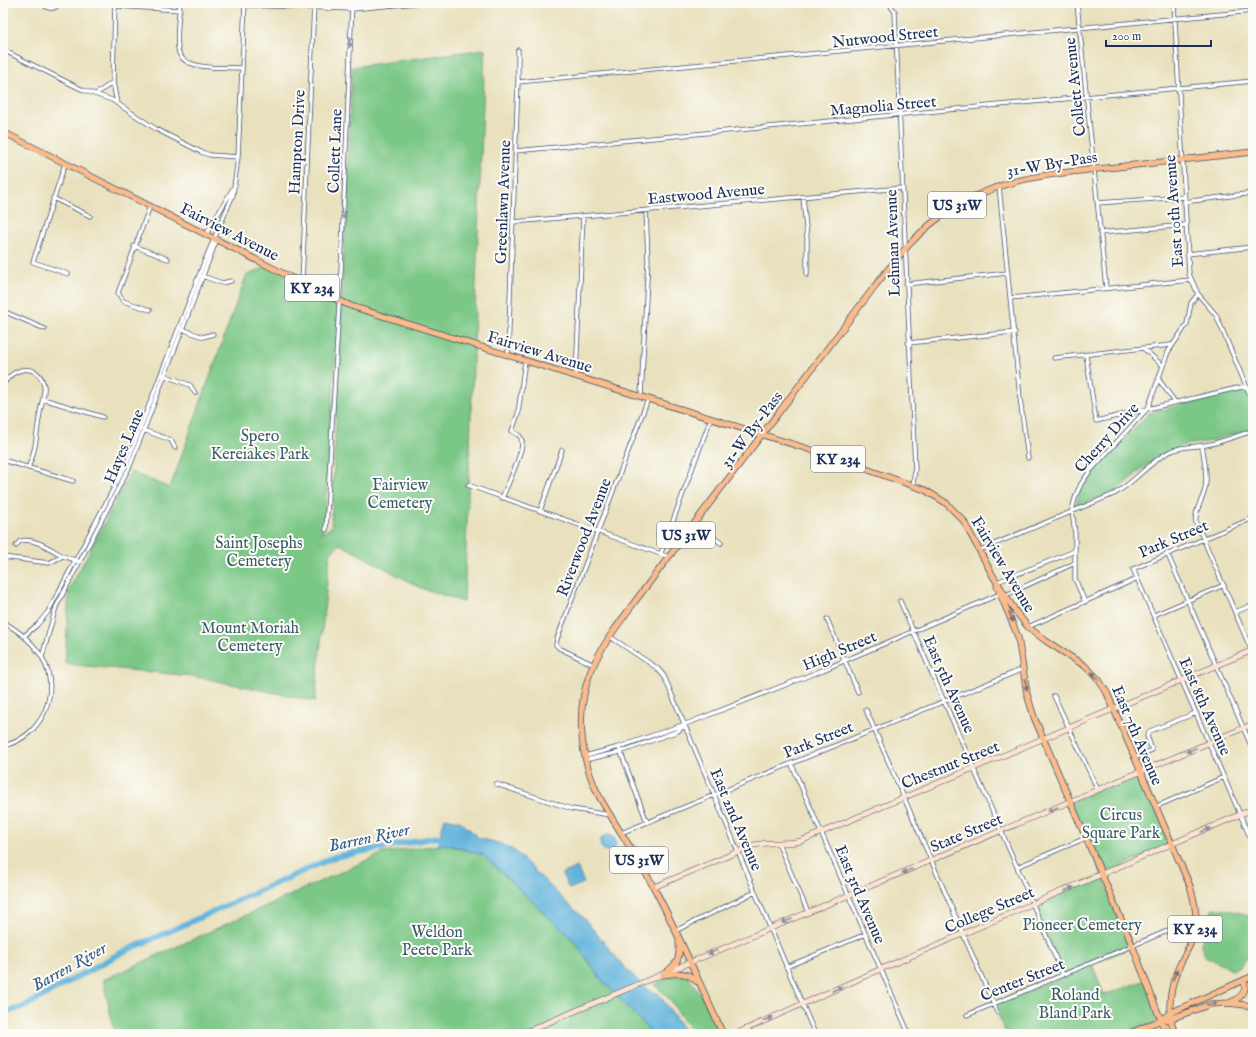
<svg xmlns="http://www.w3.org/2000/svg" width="1256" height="1037" font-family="'IM FELL English',serif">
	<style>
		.green { fill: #7ac786; stroke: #4a7b72 }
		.water { fill: #60b3db; stroke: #3e719c }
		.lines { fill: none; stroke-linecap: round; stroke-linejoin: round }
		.river { stroke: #60b3db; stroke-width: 6 }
		.street-casing { stroke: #3a4a6c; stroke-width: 5 }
		.secondary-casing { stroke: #3a4a6c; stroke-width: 6 }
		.primary-casing { stroke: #3a4a6c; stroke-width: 7 }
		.street { stroke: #fff; stroke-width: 3.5 }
		.secondary { stroke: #fde4d1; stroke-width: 5 }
		.primary { stroke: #fabc8b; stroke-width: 5.5 }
		.oneway { fill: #8d97ae }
		.oneway2 { fill: #7f6e72 }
		.oneway3 { fill: #8c8a98 }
		.labels { text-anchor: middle; stroke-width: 4; stroke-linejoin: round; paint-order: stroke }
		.shield { fill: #fdfcf7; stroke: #5f6c8c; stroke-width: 1 }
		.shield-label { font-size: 15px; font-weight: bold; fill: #1b2f5e }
		.street-label { font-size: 16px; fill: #1b2f5e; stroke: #fdfcf7 }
		.park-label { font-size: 16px; fill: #385d6a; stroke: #fdfcf7 }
		.water-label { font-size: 17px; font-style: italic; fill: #335d8a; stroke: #fdfcf7 }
	</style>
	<rect width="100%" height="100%" fill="#fdfcf7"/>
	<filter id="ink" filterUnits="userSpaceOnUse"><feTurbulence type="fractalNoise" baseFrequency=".025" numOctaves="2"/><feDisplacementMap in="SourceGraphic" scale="8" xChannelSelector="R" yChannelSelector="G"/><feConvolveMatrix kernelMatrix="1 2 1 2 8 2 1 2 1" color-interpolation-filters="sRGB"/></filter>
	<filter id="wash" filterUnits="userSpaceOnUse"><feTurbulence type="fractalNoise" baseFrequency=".012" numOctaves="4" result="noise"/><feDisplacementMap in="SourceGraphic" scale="16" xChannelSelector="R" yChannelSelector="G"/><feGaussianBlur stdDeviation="0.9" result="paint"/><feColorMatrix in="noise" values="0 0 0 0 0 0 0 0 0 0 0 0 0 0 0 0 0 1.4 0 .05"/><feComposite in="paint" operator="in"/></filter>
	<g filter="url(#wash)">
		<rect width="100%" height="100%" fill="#e9e1be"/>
		<path class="green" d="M485,49l-21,553 -43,-14 -81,-44 -10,9 -15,148 -123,-25 -127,-12 4,-74 62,-118 39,16 76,-212 15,-7 6,-5 72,37 -15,224 -3,8 10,-5 21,-461z
			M1242,389l3,1 8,18v21l-47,13 -26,4 -31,17 -32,27 -39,16h-2l5,-18 6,-9 62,-66z
			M1140,772l32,72 -70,31 31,72 -41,17 12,31 42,-15 15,40 -34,14h-121l-12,-30 69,-28 -30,-72 69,-29 -32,-73z
			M445,844l38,11 93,88 24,35 53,56h-538l-12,-54 280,-127z
			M1213,908l25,4 15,6v37l-9,5 -3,6 -9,4 -27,-14 -4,-11 5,-20z
			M680,975l8,2 13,17 19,40h-27l-23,-34 -15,-15 14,-8z"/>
		<path class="water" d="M445,818l15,3 19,17 23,6 13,7 52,52 16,14 42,51 24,23 9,2 29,41h-34l-53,-56 -24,-35 -93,-88 -37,-11 -9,2z
			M600 843a8 8 0 1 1 16 0a8 8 0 1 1-16 0Z
			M609 864a8 8 0 1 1 16 0a8 8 0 1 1-16 0Z
			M577,867l7,16 -15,6 -7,-15z"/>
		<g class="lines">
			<path class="river" d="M3,1013l20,-6 96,-53 215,-97 103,-20 9,1"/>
		</g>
	</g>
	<g filter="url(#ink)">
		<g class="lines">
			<g class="street-casing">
				<path id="street" d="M43,3c4,7 12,7 17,0
					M115,3l-2,79 4,21
					M180,3c-1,15 -5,35 -1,50 6,18 48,14 63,15
					M889,3l6,9 20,457 -2,16
					M1077,3l29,285
					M1174,3l15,271 9,20 18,21 37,87
					M244,5l108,4 65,-6
					M115,6l65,4
					M3,50l80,40 29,10 44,29 45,23 9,3 28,2
					M518,82c245,-23 490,-47 735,-71
					M96,94l17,-12
					M515,151l738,-70
					M65,164l-32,98 35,12
					M999,186l21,212 8,60
					M803,197l4,41v37
					M53,198l37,18
					M1184,202l69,-9
					M1097,203l86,-6
					M150,206l-32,87 5,8 27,9
					M513,222l389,-34
					M207,233l28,-48
					M1100,233l85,-8
					M134,246l34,13
					M1187,254l66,-7
					M202,276l20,7 9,-2
					M302,283l12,-280
					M906,284l102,-11
					M1010,298l181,-18
					M3,311l42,18
					M182,329l21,8 10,-3
					M908,343l107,-11
					M1144,349l19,17
					M508,355l10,-273v-32
					M1086,355l10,66 150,-35
					M1054,358l117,-13
					M163,375l27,10 5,8
					M576,376l7,-159
					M1159,380l16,22
					M3,386c8,-19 36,-25 41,0 1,9 -3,18 -4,27 -4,21 -3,35 -12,55
					M641,396l7,-136 -2,-50
					M43,399l60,18
					M143,430l28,10 4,8
					M1202,445c2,14 6,30 3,44 -2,11 -11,21 -9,33l57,132
					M3,460l70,21
					M468,485l201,72
					M502,498c5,-12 21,-45 20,-56 0,-6 -5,-8 -10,-11l6,-17 7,-54
					M540,511l22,-61
					M1253,518l-120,51 120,275
					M695,524l26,19
					M326,530l15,-259 11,-268
					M16,546l4,-5c14,-4 32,9 43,15
					M980,550l134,-56c20,-11 33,-30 53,-41 13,-7 25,-6 39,-8 16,-3 32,-10 47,-14
					M661,553l50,-135
					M1167,553l86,197
					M3,557l46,6 14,-7 14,5
					M997,582l78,-31
					M1006,595l69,-32
					M900,601l117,266 46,108
					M1085,602l-10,-23v-46l-3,-23 4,-15 5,-11 9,-13 58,-63 20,-56 19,-28 4,-21 7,-9
					M1235,612l18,-7
					M1154,615l70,-30
					M827,619l31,73
					M3,622c16,9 31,21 40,37 18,35 -1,78 -40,87
					M1028,627l108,-48
					M24,636l13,-11 11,-13 78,-147 79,-205 28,-65 5,-38 7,-154
					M609,636l48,32 7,8 151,358
					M42,657l14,-50 74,-141 87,-227
					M594,665l-35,-17 -3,-3 1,-6 91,-240
					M1054,696l44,94
					M866,710l131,302
					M620,750l27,72
					M585,756l34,-9 72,-25 132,-52 177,-76
					M1134,758l18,-8 -5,-14 3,-5 46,-18
					M585,760l35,-8 58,-21 6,-5
					M791,763l118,271
					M496,784l76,25 38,6
					M1155,807l69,-30
					M621,833l402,-164
					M778,843l30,69
					M1017,867l69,-29
					M675,931l80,-39
					M786,967l80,-33
					M967,1015l229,-96"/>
			</g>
			<g class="secondary-casing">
				<path id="secondary" d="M654,887l100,-42c16,-4 31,0 47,-4l452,-191
					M521,1034l732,-310
					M735,1034l146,-65 372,-160"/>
			</g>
			<g class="primary-casing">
				<path id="primary" d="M3,132l313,158 35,16 470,147 104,37 21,13 17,17 30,56 23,36 12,15 18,14 39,25 14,14 8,13 83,193c4,13 7,25 6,39 -2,13 -8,24 -14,35 -12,24 -17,48 -7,74
					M997,586l21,51 9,57 7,23 99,230 33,87
					M663,975c13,-2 24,-4 33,6
					M663,975c15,-12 17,-14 16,-33
					M1231,1002c9,-4 17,-10 13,-21
					M1167,1020l44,-16 18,-1 24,3
					M723,1034c-23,-49 -44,-100 -70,-148 -16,-30 -36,-58 -53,-88 -21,-40 -26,-93 -6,-134 12,-25 29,-46 45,-68l236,-310c22,-28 43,-56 74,-75 53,-35 107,-38 168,-44 45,-5 91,-10 136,-15
					M1128,1034l33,-14 9,-7 83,-37"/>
			</g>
			<use href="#street" class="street"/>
			<use href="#secondary" class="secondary"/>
			<use href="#primary" class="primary"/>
		</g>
		<defs><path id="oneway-solid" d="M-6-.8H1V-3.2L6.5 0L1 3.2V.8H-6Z"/></defs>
		<g class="oneway">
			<use href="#oneway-solid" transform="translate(350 42) rotate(92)"/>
			<use href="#oneway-solid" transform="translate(344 214) rotate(92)"/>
		</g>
		<g class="oneway2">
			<use href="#oneway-solid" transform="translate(1011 617) rotate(67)"/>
			<use href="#oneway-solid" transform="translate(1095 676) rotate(-133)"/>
			<use href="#oneway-solid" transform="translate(1026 685) rotate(80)"/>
			<use href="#oneway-solid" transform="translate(1175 975) rotate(-66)"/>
			<use href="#oneway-solid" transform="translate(1212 1004) rotate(-10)"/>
		</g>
		<g class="oneway3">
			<use href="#oneway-solid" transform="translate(1191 750) rotate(158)"/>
			<use href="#oneway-solid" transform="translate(1053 809) rotate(157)"/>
			<use href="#oneway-solid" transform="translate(1206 830) rotate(-23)"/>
			<use href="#oneway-solid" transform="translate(907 871) rotate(158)"/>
			<use href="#oneway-solid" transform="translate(1069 889) rotate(-23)"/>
			<use href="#oneway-solid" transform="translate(787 921) rotate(157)"/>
			<use href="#oneway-solid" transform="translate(713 952) rotate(158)"/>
			<use href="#oneway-solid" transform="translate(837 989) rotate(-24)"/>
			<use href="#oneway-solid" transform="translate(768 1019) rotate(-24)"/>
		</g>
	</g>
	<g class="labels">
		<g class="shield">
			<rect x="928" y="192" width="58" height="26" rx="3"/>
			<rect x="285" y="275" width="54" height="26" rx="3"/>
			<rect x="811" y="446" width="54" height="26" rx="3"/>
			<rect x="657" y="522" width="58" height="26" rx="3"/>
			<rect x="610" y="847" width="58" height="26" rx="3"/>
			<rect x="1168" y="916" width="54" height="26" rx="3"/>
		</g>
		<g class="shield-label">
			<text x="957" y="210">US 31W</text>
			<text x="312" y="293">KY 234</text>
			<text x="838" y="464">KY 234</text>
			<text x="686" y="540">US 31W</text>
			<text x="639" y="865">US 31W</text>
			<text x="1195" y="934">KY 234</text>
		</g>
		<g class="street-label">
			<text transform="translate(885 36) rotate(-6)" y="6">Nutwood Street</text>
			<text transform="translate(1074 87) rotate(-96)" y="6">Collett Avenue</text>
			<text transform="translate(883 105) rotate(-5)" y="6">Magnolia Street</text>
			<text transform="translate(296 142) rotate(-87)" y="6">Hampton Drive</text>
			<text transform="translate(334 151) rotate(-88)" y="6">Collett Lane</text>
			<text transform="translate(1052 163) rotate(-9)" y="6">31-W By-Pass</text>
			<text transform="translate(706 193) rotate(-5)" y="6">Eastwood Avenue</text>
			<text transform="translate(502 202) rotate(-88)" y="6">Greenlawn Avenue</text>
			<text transform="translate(1173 211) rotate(-94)" y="6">East 10th Avenue</text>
			<text transform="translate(230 231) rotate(27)" y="6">Fairview Avenue</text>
			<text transform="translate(892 243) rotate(-92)" y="6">Lehman Avenue</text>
			<text transform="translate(540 351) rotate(17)" y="6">Fairview Avenue</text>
			<text transform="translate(751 429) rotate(-53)" y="6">31-W By-Pass</text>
			<text transform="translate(1106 437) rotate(-48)" y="6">Cherry Drive</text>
			<text transform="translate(123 446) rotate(-67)" y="6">Hayes Lane</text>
			<text transform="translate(583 537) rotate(-69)" y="6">Riverwood Avenue</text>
			<text transform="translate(1173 538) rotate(-23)" y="6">Park Street</text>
			<text transform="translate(1004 564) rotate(59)" y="6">Fairview Avenue</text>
			<text transform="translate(839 650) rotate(-23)" y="6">High Street</text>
			<text transform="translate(950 684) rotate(66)" y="6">East 5th Avenue</text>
			<text transform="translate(1206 706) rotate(66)" y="6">East 8th Avenue</text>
			<text transform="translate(1138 735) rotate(67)" y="6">East 7th Avenue</text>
			<text transform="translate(818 739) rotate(-22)" y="6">Park Street</text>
			<text transform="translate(950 764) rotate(-22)" y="6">Chestnut Street</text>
			<text transform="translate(737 819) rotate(67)" y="6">East 2nd Avenue</text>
			<text transform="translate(966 832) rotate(-23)" y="6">State Street</text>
			<text transform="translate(861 894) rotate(67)" y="6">East 3rd Avenue</text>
			<text transform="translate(989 909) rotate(-23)" y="6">College Street</text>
			<text transform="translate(1022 979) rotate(-22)" y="6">Center Street</text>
		</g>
		<g class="park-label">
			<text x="260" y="441">Spero<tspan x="260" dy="18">Kereiakes Park</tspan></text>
			<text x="400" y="490">Fairview<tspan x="400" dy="18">Cemetery</tspan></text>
			<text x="259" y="548">Saint Josephs<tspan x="259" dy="18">Cemetery</tspan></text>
			<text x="250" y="633">Mount Moriah<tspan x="250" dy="18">Cemetery</tspan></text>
			<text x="1121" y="820">Circus<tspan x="1121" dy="18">Square Park</tspan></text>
			<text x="1082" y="930">Pioneer Cemetery</text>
			<text x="437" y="937">Weldon<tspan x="437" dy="18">Peete Park</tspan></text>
			<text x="1075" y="1000">Roland<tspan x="1075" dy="18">Bland Park</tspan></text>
		</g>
		<g class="water-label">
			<text transform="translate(369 837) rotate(-12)" y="6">Barren River</text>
			<text transform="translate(69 966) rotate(-29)" y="6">Barren River</text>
		</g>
	</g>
	<rect width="1256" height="1037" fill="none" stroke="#fdfcf7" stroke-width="16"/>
	<path d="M1106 40v6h105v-6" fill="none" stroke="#1b2f5e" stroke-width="2"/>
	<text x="1112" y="40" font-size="12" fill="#1b2f5e" stroke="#fdfcf7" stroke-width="3" paint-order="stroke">200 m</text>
</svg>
